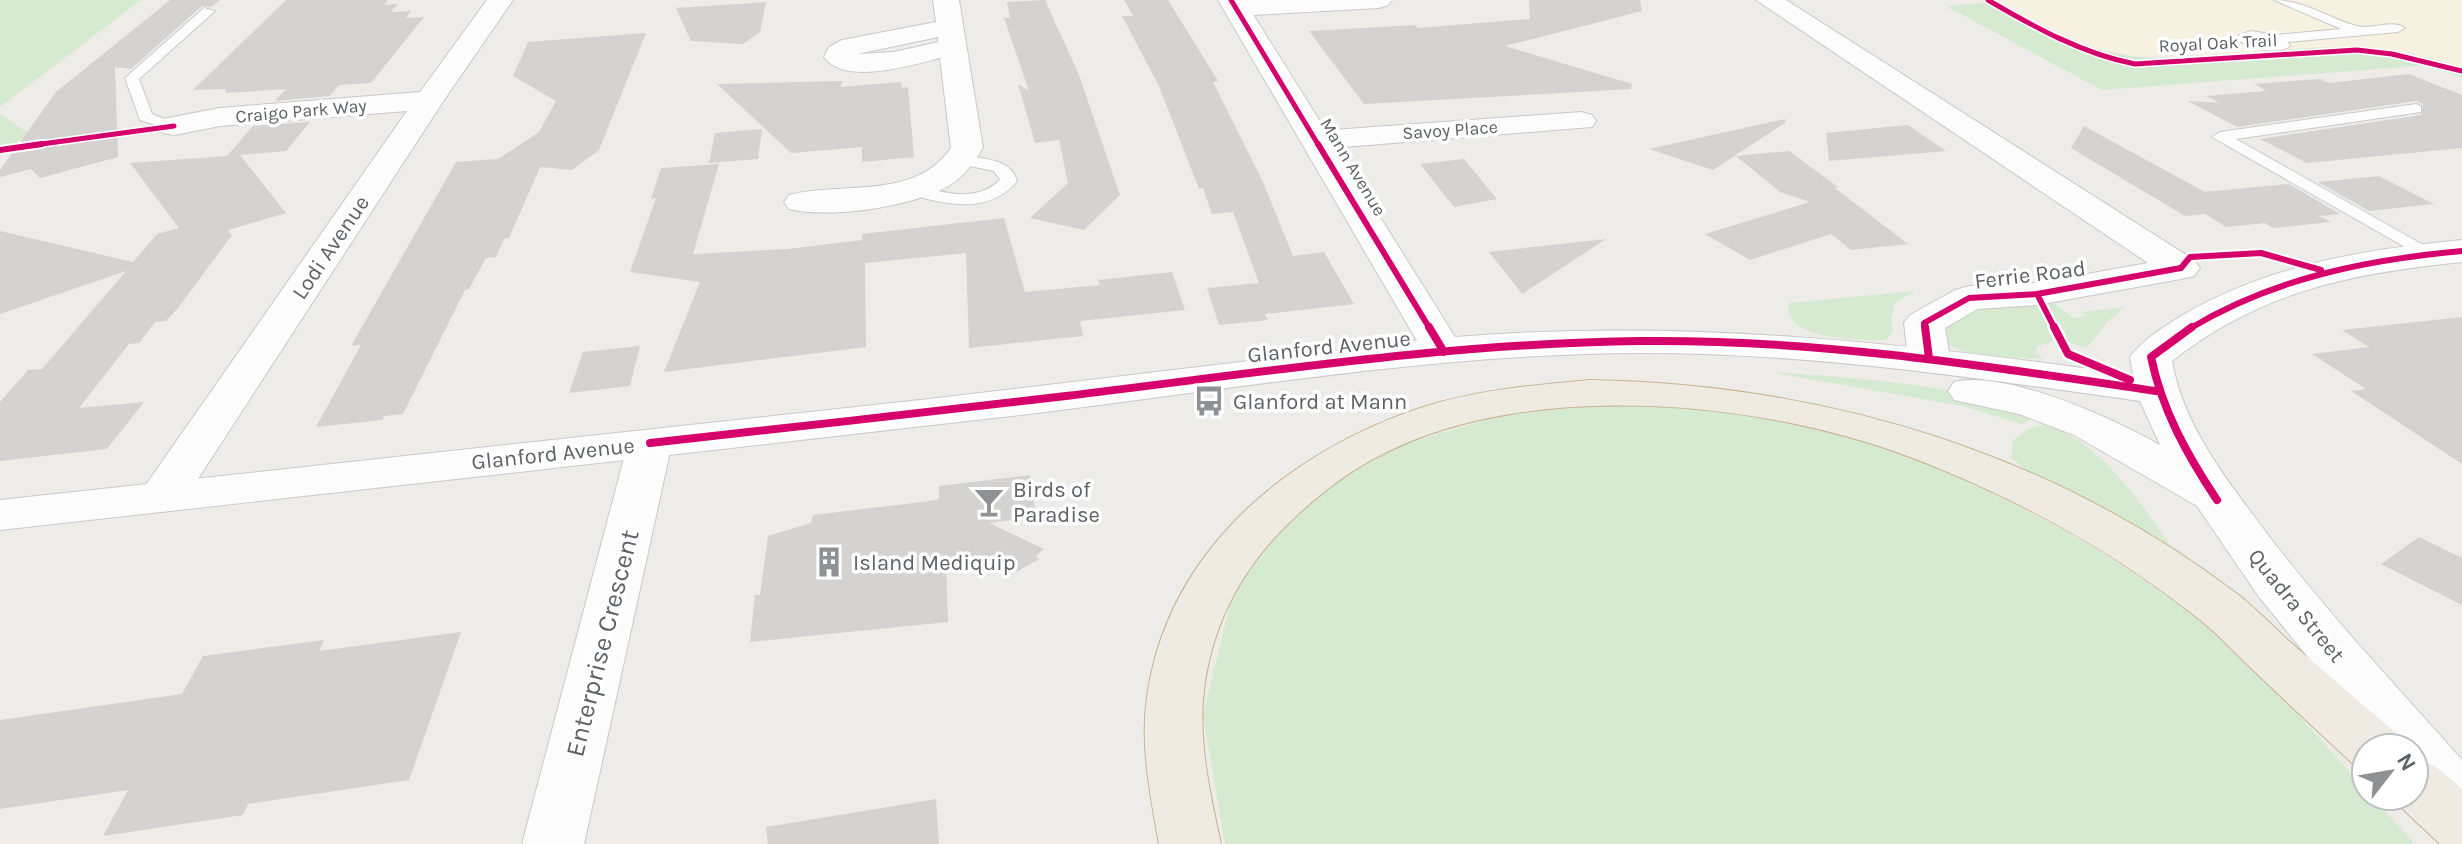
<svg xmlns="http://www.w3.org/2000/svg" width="2462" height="844" font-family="Karla,sans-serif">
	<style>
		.commercial { fill: #f7f1e1 }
		.green { fill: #d6ead2 }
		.building { fill: #d4d3d1 }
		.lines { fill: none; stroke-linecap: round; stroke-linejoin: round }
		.lane-casing { stroke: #c9c9c9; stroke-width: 2 }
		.street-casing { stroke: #c9c9c9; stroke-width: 2 }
		.secondary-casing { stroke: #cacaca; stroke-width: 2 }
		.highway-casing { stroke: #c6b494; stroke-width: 2 }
		.path-far1 { stroke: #c9cfcb; stroke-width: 3; stroke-dasharray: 5 3; stroke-linecap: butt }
		.path { stroke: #c9cfcb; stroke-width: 4; stroke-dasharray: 6 3; stroke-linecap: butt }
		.lane { fill: #fcfcfc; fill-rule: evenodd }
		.street { fill: #fcfcfc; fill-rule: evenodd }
		.secondary { fill: #fcfcfc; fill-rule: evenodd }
		.highway { fill: #f0ebe2; fill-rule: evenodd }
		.cycleway-far2-casing { stroke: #fff; stroke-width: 8 }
		.cycleway-far1-casing { stroke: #fff; stroke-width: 10 }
		.cycleway-casing { stroke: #fff; stroke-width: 13 }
		.cycleway-far2 { stroke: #d6006c; stroke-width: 5 }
		.cycleway-far1 { stroke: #d6006c; stroke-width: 6 }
		.cycleway { stroke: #d6006c; stroke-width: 8 }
		.labels { text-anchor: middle; stroke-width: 7; stroke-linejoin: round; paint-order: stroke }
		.far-street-label { font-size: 18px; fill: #5d6267; stroke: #fff }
		.street-label { font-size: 22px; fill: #5d6267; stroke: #fff }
		.poi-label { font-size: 22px; fill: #5d6267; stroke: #fff; text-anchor: start }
		.near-street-label { font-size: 26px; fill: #5d6267; stroke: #fff }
	</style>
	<rect width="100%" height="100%" fill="#edece8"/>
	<path class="commercial" d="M2009,0h453v67l-69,-15 -58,-5 -73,7 -129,2 -33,-6 -42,-16 -62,-32z"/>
	<path class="green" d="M0,0h141l-141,107z
		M1996,2c42,24 88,48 136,54 59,8 120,-3 178,-8 51,-4 104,4 152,19v11l-32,-13 -328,25 -156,-84z
		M0,114l28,19 -28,23z
		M1915,291l-20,12 -4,16 2,13 -7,8c-25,1 -105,0 -97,-37z
		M2047,298l26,20 14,-2 -6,-4 44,-5 -18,16 -20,25 -30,-9 -20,8 -1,5 8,7 -72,-4 -28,-12 -8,-30z
		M1770,372c51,4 231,13 261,48l-9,4 -60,-18z
		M1608,404c61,2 121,5 181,17 139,29 307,115 416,204 60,48 110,109 161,165v6h5l44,48h-1190l-22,-129 31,-126 60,-78 95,-62 112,-34z
		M2043,425c64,15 107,95 145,145l-157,-95 -20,-18 2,-17 17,-12z"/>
	<path class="building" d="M170,0h50l-9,7 -9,-1 -71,63 -16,-2 3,90 -78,21 -9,-9 -31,8v-7l56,-78z
		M286,0h102l-4,5 14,-1 -7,8 20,-1 -5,7 18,-1 -53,66 -32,2 -9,11 -55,5 11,-12 -60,4 -1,-4 -32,1z
		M1045,0l34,75 41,120 -36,35 -54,-12 38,-35 -9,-43 -24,3 -17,-59 11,7 -25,-73h6l-3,-16z
		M1124,0h44l50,81 -5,1 50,100 30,74 31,-4 30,52 -89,10 3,6 -49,5 -12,-37 52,-5 -26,-71 -21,2 -9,-26 -4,1 -40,-103 -37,-70h11z
		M1529,0h111l2,11 -137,35 127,38 -1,5 -267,15 -55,-73 107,-6 2,3 112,-9z
		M766,2l-6,30 -17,12 -52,-3 -15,-33z
		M646,33l-47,117 -27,20 -32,-3 -31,71 -5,1 -8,18 -10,1 -17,31 -4,1 -62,124 -19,2 -2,4 -66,7 45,-82 -10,1 105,-184 42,-3 41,-27 17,-31 -43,-25 15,-34z
		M2409,74l53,21v53l-155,15 -47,-24 161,-24 2,-11 -7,-3 -179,26 -49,-26 32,2 -14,-7 60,-5 -11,-7 65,-5 9,4z
		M843,81l-3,6 61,-5 1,6 6,-1 6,70 -52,5v-15l-71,6 -74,-69z
		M1785,119l1,3 -73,48 -64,-21z
		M310,122l-24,29 -46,4 46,58 -58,17 4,5 -54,73 -12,13 -11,1 -16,21 -10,1 -50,64 65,-6 -37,47 -107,12v-59l28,-32 14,-1 84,-98 -126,43v-83l133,31 24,-28 22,-6 -49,-65 97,-7 26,-30z
		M1908,125l38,26 -117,10 -3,-28z
		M2084,126l121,66 84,-8 51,30 -21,2 12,6 -58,6 -8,-5 -39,4 -21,-13 -20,2 -114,-68z
		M762,129l-4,30 -49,4 6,-30z
		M1789,151l49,36 -3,1 73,56 -57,6 -20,-16 -81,26 -45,-26 105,-32 -30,-10 -44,-36z
		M1464,159l33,40 -43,8 -34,-43z
		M719,164l-26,90 95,-5 74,-9v-6l142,-16 21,74 75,-7 -2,-5 74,-8 13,38 -105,11 3,15 -114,12 -3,-95 -101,10 1,84 -202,25 36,-90 -70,-10 26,-74 -5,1 10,-31z
		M2379,176l55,28 -65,7 -51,-29z
		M1606,239l-84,55 -33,-42z
		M2462,317v147l-111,-73 15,-2 -54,-35 57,-7 -27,-17z
		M640,346l-10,40 -61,7 14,-41z
		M1030,475l6,42 -47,6 55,26 -8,7 3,3 -21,12 -16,3 -15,-1 -41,-12 2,61 -198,20 5,-47h5l8,-59 43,-13 2,-8 117,-14 9,-2v-13z
		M2419,537l43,21v47l-81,-41z
		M461,632l-52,148 -161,24 -5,11 -140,21 25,-46 -128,19v-89l182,-26 21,-38 121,-16 -5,11z
		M936,799l3,45h-171l-2,-17z"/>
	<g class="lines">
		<g class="lane-casing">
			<path id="lane" d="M2274,0c30,0 54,18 83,26 14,4 35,-7 48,2l-7,4 -110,10 2,4c-15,10 -36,2 -51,-5v-6l12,-4 24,4 66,-6z
				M204,8l11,3 -76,68 13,35 30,12 -8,5 -34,-11 -15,-42z
				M2416,104l5,2v6l-185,27 196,111 3,4 -3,4 -6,1 -214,-122 8,-5z
				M962,155c20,4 49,3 55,26 -28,35 -74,23 -111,12l-2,-4 8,-5c30,8 62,20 88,-4l-6,-9 -38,-8v-6z"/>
		</g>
		<g class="street-casing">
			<path id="street" d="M487,0h26l-69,100 -265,408 -17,4 -17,-4 -7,-11 7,-11 262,-375 -187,15 -46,9 -11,-2 -4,-7 4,-7 57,-11 200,-16z
				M933,0h26l24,148c-10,15 -18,28 -33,37 -37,22 -120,34 -161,24l-5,-7 5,-7c54,-14 125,6 162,-47l-11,-90c-28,7 -96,28 -116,-1l5,-10 13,-7 94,-18zM938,37v5l-44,10 -37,2z
				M1236,0h156l-4,5 -9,3 -143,8 -9,-3 -4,-5 4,-5z
				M1756,0h30l408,260 6,8 -6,8 -13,3 -144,26 -59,4 -33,19 5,30 -6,9 -15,3 -15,-3 -6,-9 -4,-35 6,-8 45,-25 14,-4 68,-3 111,-20z
				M1581,112l11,3 4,6 -4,6 -273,22 -11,-2 -5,-7 5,-7 11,-2z
				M650,430l16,3 6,10 -88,401h-62l106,-401 6,-10z"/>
		</g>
		<g class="secondary-casing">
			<path id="secondary" d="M1218,0h26l211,337c228,-19 452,6 678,38l-3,-18c13,-18 35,-31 53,-42 86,-50 182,-66 279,-75v22c-110,11 -201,29 -290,99 10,58 46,107 81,154 64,87 138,165 209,245v67l-22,-7 -26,-33v-39h-32l-123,-151 -62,-91 -123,-71 -55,-21 -65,-14 -6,-9 6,-9c51,-13 161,37 206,63l-20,-44c-164,-23 -329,-48 -495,-48 -210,0 -416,37 -624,62 -340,39 -681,77 -1021,115v-30l929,-101 488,-58z"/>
		</g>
		<g class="highway-casing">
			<path id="highway" d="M1590,380c234,4 462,72 650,216 17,14 33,30 49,45 35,30 70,61 106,91l8,16h-37v20l-13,-4c-34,-32 -68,-63 -102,-96 -17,-16 -32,-33 -51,-48 -86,-69 -187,-124 -290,-163 -150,-57 -378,-78 -525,-4 -35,17 -66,41 -94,68 -48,45 -79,103 -87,169 -6,51 6,104 17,154h-62c-8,-45 -18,-93 -13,-139 17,-151 140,-253 277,-298 53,-17 111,-22 167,-27z
				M2414,759l21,7 27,23v55h-22l-47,-44 -2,-4h23z"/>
		</g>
		<path class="path-far1" d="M27,146l102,-14"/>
		<path class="path" d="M0,150l41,-6"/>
		<use href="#lane" class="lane"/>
		<use href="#street" class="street"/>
		<use href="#secondary" class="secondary"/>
		<use href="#highway" class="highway"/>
		<g class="cycleway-far2-casing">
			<path id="cycleway-far2" d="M1231,0l88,146
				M1988,0c46,27 95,54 147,64l222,-14 35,4 70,17
				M27,146l147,-20"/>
		</g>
		<g class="cycleway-far1-casing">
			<path id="cycleway-far1" d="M1318,144l112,185
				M0,150l42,-6
				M2037,294l18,35
				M1925,329l-1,-6 45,-25 68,-4 144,-26 9,-11 71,-4 60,17
				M2189,329c85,-51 176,-69 273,-78"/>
		</g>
		<g class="cycleway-casing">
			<path id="cycleway" d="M1429,327l15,25
				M1925,327l4,31
				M2054,327l14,27 62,26
				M2192,327l-41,30c11,53 36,98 66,143
				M650,443c139,-16 277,-30 416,-47 191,-23 383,-53 575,-55 173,-2 345,25 515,50"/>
		</g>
		<use href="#cycleway-far2" class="cycleway-far2"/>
		<use href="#cycleway-far1" class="cycleway-far1"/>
		<use href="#cycleway" class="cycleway"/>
	</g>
	<defs>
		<g id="bus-bare" transform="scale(2.4)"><path d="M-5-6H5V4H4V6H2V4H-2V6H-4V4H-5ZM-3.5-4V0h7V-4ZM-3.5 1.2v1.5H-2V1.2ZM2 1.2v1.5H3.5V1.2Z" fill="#8f9294" stroke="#fff" stroke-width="2.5" paint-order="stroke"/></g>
		<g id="bar-bare" transform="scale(2.4)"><path d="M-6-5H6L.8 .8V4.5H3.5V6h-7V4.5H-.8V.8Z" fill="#8f9294" stroke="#fff" stroke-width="2.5" paint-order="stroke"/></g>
		<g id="building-bare" transform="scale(2.4)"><path d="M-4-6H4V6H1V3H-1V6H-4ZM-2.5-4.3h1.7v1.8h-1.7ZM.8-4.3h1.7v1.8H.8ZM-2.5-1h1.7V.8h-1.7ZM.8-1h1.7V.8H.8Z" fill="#8f9294" stroke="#fff" stroke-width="2.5" paint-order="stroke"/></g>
	</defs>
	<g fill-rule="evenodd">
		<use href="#bus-bare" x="1209" y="401"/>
		<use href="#bar-bare" x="989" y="502"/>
		<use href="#building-bare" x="829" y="562"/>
	</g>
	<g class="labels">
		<g class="far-street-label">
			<text transform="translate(2218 43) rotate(-3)" y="6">Royal Oak Trail</text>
			<text transform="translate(301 111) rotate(-5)" y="6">Craigo Park Way</text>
			<text transform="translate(1450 130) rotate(-4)" y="6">Savoy Place</text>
			<text transform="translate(1353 167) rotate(59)" y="6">Mann Avenue</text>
		</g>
		<g class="street-label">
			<text transform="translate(330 247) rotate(-56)" y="8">Lodi Avenue</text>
			<text transform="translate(2030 274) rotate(-7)" y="8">Ferrie Road</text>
			<text transform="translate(1329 346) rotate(-6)" y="8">Glanford Avenue</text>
			<text transform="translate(553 453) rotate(-6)" y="8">Glanford Avenue</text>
			<text transform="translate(2297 605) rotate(51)" y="8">Quadra Street</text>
		</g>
		<g class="poi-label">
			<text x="1233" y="409">Glanford at Mann</text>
			<text x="1013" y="497">Birds of<tspan x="1013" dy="25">Paradise</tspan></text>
			<text x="853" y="570">Island Mediquip</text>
		</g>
		<g class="near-street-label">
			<text transform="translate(602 643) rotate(-76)" y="9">Enterprise Crescent</text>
		</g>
	</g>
	<g transform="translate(2390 772) rotate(59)"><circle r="38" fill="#ffffff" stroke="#bec0c2" stroke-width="2"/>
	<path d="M0-6L14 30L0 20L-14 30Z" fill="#8f9294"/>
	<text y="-12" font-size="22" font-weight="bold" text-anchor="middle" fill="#5d6267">N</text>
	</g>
</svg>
